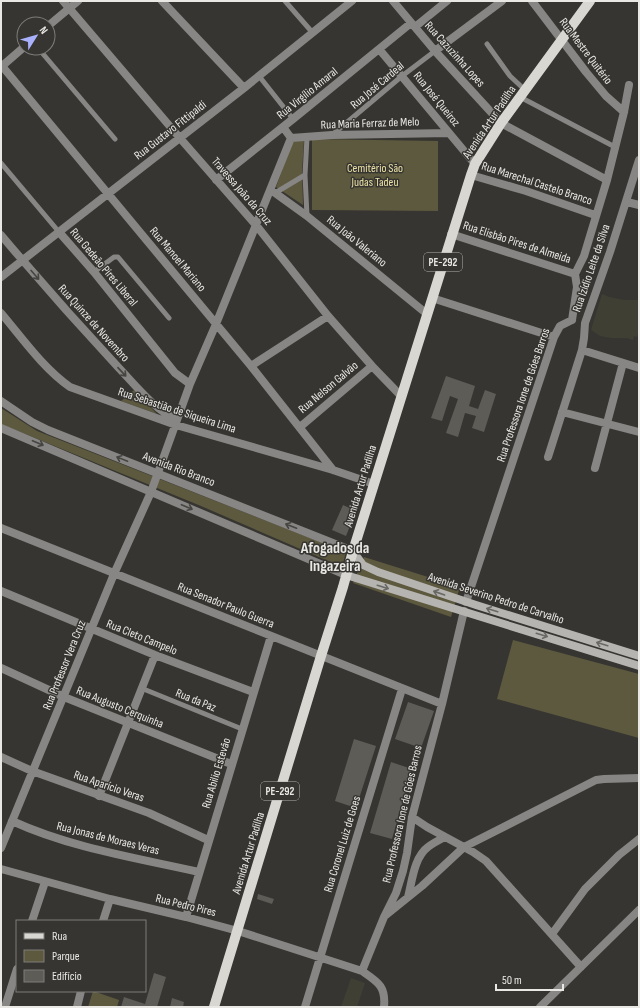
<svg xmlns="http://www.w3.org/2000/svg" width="640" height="1008" font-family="'Sofia Sans Condensed',sans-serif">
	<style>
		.built { fill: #403f34 }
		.green { fill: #5d593f }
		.building { fill: #5d5c57 }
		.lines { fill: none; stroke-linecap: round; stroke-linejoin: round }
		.service { stroke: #878684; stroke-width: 5 }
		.minor { stroke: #878684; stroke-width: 8 }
		.tertiary { stroke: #878684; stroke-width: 8 }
		.secondary { stroke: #b5b4b0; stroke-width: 8 }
		.primary { stroke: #d8d7d2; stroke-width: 10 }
		.oneway { stroke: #464542 }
		.oneway2 { stroke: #696864 }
		.labels { text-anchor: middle; stroke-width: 3; stroke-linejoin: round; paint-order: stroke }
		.shield { fill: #363531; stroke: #b3b2af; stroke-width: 1 }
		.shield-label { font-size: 11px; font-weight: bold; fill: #e9e8e5 }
		.street-label { font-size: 12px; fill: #e9e8e5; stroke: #363531 }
		.park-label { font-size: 12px; fill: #ede3a6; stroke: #363531 }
		.district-label { font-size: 16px; font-weight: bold; fill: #e9e8e5; stroke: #363531 }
	</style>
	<rect width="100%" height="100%" fill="#363531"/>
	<path class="built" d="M602,294l7,3 15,3h15v32l-2,5 -3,-1 -1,4 -6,-2h-16l-11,-2 -9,-6z
		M351,978l14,5 -8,24h-16z"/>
	<path class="green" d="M312,139l126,2v70l-126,-1z
		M304,140l-2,32 1,33 -27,-18 17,-46z
		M134,390l23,24 -36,-13z
		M1,408l36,23 309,121 -4,15 -141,-61 -200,-82z
		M364,557l96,30 -9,30 -98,-34z
		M513,640l126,34v64l-142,-39z
		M93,991l26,9 -2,7h-29z"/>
	<path class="building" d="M446,376l29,10 -6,20 9,3 7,-19 11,4 -12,38 -12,-4 4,-12 -11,-3 -7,24 -12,-4 12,-34 -8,-3 -8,25 -11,-3z
		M343,505l13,6 -10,25 -14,-6z
		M408,702l26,9 -13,37 -26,-9z
		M354,739l22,7 -20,62 -21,-7z
		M391,762l21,7 -20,70 -22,-6z
		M258,894l16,5 -2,5 -15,-5z
		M154,973l12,4 -9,30h-36l3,-10 21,7z
		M172,998l12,4 -1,5h-13z"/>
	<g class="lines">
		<path class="service" d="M285,1l27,31
			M487,44l23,32 15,14
			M38,48l77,91
			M259,76l34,43
			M520,97l95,50
			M332,135l70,-59 33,-25
			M1,163l58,69
			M305,175l2,41
			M275,193l30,-18 2,-38
			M94,272l20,-15h4l51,61
			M141,688l101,41"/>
		<path class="minor" d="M63,1l116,136 77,88 72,91 44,50 30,31
			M162,1l82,87
			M393,1l42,50 66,72 106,57
			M532,1l54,71 20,24 18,16
			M415,27l32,-26
			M379,49l96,115
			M435,51l67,-50
			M2,66l249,300 82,104
			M291,138l41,-3 117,-2
			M471,175l55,16 69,24
			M216,180l77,-61 118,-96
			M271,190l36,26 120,98
			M627,202l12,3
			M59,232l35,40 81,101 15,11
			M451,234l124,40
			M1,235c38,45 77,89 117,132 18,19 36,42 59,53
			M1,277l243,-189 108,-87
			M432,298l122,39
			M1,313c22,26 42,55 69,74l106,38 157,45 41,14
			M572,320l5,-33 -2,-13 9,-18 23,-76 17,-68 5,-27
			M582,350l57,18
			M251,366l77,-50
			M562,412l77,20
			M300,427l72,-61
			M548,457l34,-107 2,-12 1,-15 25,-71 29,-92
			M595,468l28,-105
			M1,528l441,176
			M1,591l154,64 98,37
			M466,602l88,-265 6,-11 12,-6
			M1,668l63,29 167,67
			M1,757l31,14 117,42 59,27
			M99,796l56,-141
			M412,817l15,10 46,25 13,9 95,106
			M12,821c59,27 125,37 187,51
			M1,848l113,-274 37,-82 39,-108 26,-60 75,-186 -8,-11
			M1,869l109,30 76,18 52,14 124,40c16,11 24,15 22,36
			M408,897c4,-15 6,-40 20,-50 5,-4 11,-7 17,-10
			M386,915l36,-29 42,-39 132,-67 8,-1 35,-1
			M186,917l85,-281
			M32,921l13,-39
			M103,921l7,-22
			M552,934l33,-45 34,-34 20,-16
			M362,971l22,-54 12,-24 7,-22 4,-18 5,-36 30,-113 22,-93
			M5,1007l12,-38
			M77,1007l4,-16
			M305,1007l97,-318
			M540,1007l99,-97"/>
		<path class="tertiary" d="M48,26l30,-25
			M1,67l23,-20
			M1,401l31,21 16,8 305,121
			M1,428l345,147"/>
		<path class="secondary" d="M353,551l10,14 15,7 98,33 163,51
			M346,575l293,91"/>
		<path class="primary" d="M214,1007l107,-351 22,-69 10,-36 118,-376 4,-11 26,-41 89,-122"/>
	</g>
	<defs><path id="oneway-shaft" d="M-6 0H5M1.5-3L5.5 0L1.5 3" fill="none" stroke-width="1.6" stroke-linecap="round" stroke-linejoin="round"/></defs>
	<g class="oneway">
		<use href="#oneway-shaft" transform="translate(35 275) rotate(49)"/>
		<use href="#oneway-shaft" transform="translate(122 372) rotate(47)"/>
		<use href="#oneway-shaft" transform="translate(38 443) rotate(23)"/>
		<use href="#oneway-shaft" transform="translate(122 459) rotate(-158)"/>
		<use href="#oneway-shaft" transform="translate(187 507) rotate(23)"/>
		<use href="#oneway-shaft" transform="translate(291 526) rotate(-159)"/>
	</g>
	<g class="oneway2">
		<use href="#oneway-shaft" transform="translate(383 587) rotate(17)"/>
		<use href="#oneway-shaft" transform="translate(439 593) rotate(-161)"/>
		<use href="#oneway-shaft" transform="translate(492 610) rotate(-163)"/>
		<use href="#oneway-shaft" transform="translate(542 635) rotate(17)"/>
		<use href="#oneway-shaft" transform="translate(602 644) rotate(-163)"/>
	</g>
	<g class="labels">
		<g class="shield">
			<rect x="424" y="253" width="38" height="18" rx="3"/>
			<rect x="261" y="782" width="38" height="18" rx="3"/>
		</g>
		<g class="shield-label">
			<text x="443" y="266">PE-292</text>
			<text x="280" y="795">PE-292</text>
		</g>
		<g class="street-label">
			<text transform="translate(586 51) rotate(53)" y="4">Rua Mestre Quitério</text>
			<text transform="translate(455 54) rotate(48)" y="4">Rua Cazuzinha Lopes</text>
			<text transform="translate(377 85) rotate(-40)" y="4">Rua José Cardeal</text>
			<text transform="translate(307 93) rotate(-39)" y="4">Rua Virgílio Amaral</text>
			<text transform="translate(437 99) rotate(51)" y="4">Rua José Queiroz</text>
			<text transform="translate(489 122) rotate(-56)" y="4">Avenida Artur Padilha</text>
			<text transform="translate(370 123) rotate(-2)" y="4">Rua Maria Ferraz de Melo</text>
			<text transform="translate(170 130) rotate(-38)" y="4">Rua Gustavo Fittipaldi</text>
			<text transform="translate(537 183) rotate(18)" y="4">Rua Marechal Castelo Branco</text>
			<text transform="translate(242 191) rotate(49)" y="4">Travessa João da Cruz</text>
			<text transform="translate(357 241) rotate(39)" y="4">Rua João Valeriano</text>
			<text transform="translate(517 242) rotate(18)" y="4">Rua Elisbão Pires de Almeida</text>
			<text transform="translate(178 259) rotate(50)" y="4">Rua Manoel Mariano</text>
			<text transform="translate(104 267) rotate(50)" y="4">Rua Gedeão Pires Liberal</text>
			<text transform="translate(591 268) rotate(-71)" y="4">Rua Izídio Leite da Silva</text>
			<text transform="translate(94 323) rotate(48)" y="4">Rua Quinze de Novembro</text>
			<text transform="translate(328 387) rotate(-40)" y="4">Rua Nelson Galvão</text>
			<text transform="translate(523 395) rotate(-71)" y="4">Rua Professora Ione de Góes Barros</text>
			<text transform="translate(177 410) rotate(18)" y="4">Rua Sebastião de Siqueira Lima</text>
			<text transform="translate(179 469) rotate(21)" y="4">Avenida Rio Branco</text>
			<text transform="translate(360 486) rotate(-73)" y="4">Avenida Artur Padilha</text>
			<text transform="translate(496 598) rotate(18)" y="4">Avenida Severino Pedro de Carvalho</text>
			<text transform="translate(226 605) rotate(22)" y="4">Rua Senador Paulo Guerra</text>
			<text transform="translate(142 637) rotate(22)" y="4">Rua Cleto Campelo</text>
			<text transform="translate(64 665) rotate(-68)" y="4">Rua Professor Vera Cruz</text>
			<text transform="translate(196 700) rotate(22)" y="4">Rua da Paz</text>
			<text transform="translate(120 707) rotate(22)" y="4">Rua Augusto Cerquinha</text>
			<text transform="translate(216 773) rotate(-73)" y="4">Rua Abilio Estevão</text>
			<text transform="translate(109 786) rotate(19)" y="4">Rua Aparício Veras</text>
			<text transform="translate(402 814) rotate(-77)" y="4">Rua Professora Ione de Góes Barros</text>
			<text transform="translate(108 838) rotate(14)" y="4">Rua Jonas de Moraes Veras</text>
			<text transform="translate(342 844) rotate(-73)" y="4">Rua Coronel Luiz de Goes</text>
			<text transform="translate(248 853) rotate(-73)" y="4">Avenida Artur Padilha</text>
			<text transform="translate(186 905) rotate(14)" y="4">Rua Pedro Pires</text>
		</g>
		<g class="park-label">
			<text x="375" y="172">Cemitério São<tspan x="375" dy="14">Judas Tadeu</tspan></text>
		</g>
		<g class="district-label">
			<text x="335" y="553">Afogados da<tspan x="335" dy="18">Ingazeira</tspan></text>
		</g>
	</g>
	<rect width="640" height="1008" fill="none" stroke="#e9e8e5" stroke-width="4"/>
	<rect x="16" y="920" width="130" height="72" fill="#363531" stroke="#7e7d79"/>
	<rect x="24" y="933" width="20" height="6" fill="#d8d7d2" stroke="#7e7d79"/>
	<text x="52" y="940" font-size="12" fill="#e9e8e5">Rua</text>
	<rect x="24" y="950" width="20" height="12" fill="#5d593f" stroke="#7e7d79"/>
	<text x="52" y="960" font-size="12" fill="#e9e8e5">Parque</text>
	<rect x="24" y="970" width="20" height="12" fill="#5d5c57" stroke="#7e7d79"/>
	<text x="52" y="980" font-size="12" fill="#e9e8e5">Edifício</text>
	<g transform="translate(36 36) rotate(53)"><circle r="19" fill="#363531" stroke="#7e7d79"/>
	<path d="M0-3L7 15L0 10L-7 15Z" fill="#a9b0fc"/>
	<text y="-6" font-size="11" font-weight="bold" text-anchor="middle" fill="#e9e8e5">N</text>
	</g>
	<path d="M496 984v6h67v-6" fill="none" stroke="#e9e8e5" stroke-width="2"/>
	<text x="502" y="984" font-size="12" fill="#e9e8e5" stroke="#363531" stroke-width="3" paint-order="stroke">50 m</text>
</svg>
